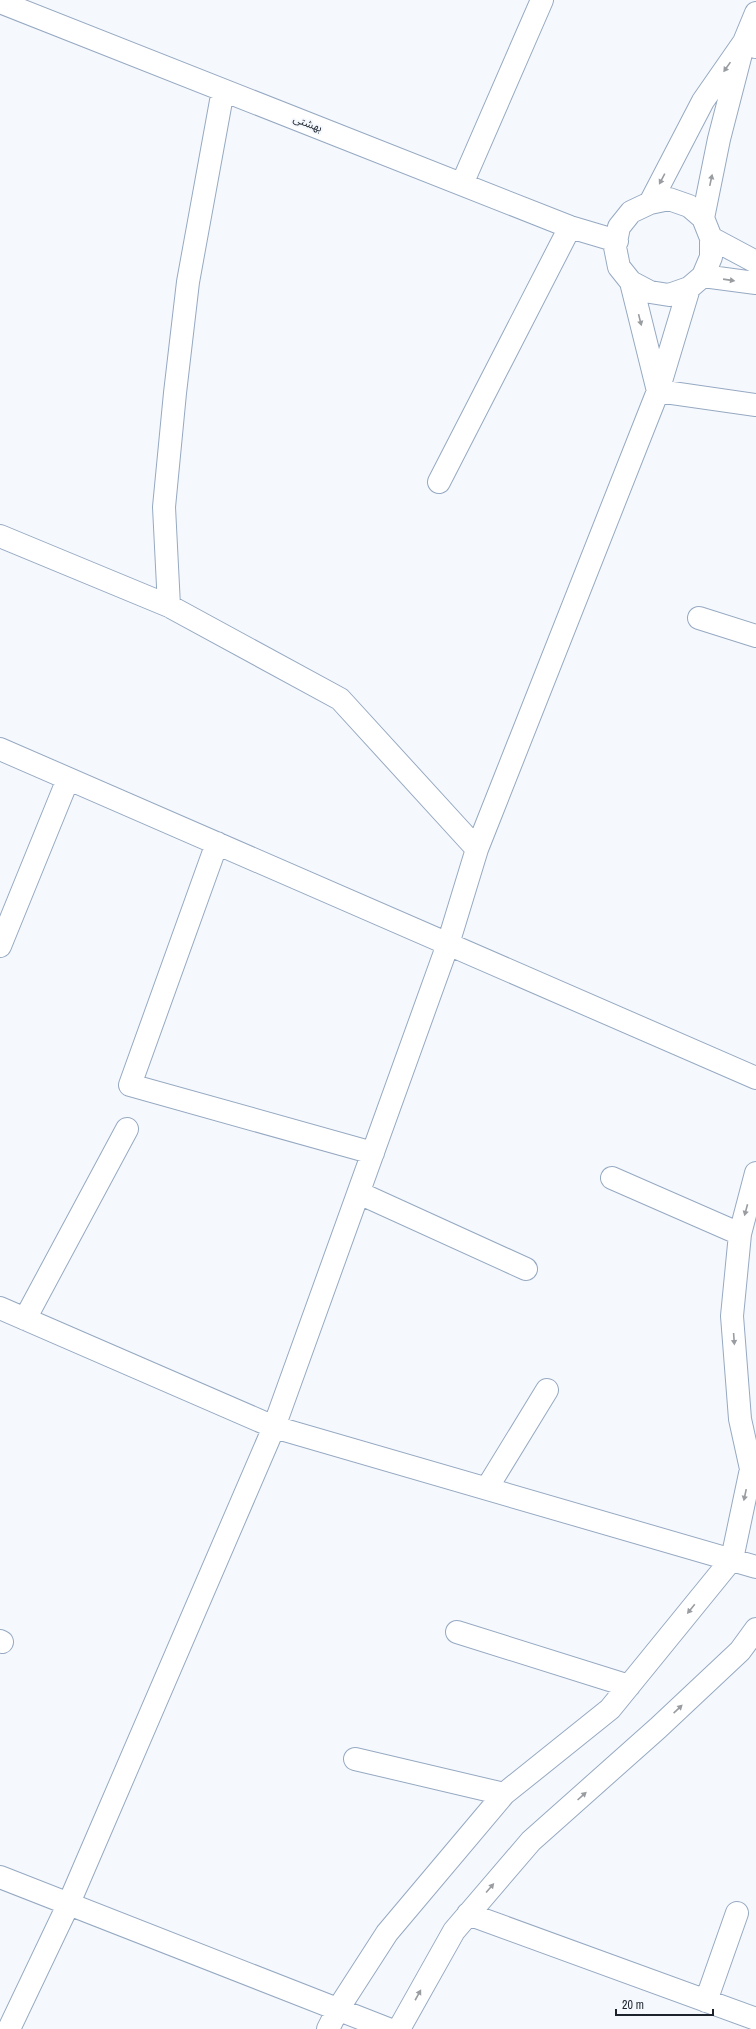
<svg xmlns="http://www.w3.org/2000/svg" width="756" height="2029" font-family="'Archivo Narrow','Noto Sans Arabic',sans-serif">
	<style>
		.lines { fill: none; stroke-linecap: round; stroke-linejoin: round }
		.minor-casing { stroke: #96a9c2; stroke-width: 24 }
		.minor { stroke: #fff; stroke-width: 22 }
		.oneway { fill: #999ca0 }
		.labels { text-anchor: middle; stroke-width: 4; stroke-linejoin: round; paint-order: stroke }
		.street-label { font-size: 11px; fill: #1c232d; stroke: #f5f9fe }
	</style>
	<rect width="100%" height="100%" fill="#f5f9fe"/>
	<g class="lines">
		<g class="minor-casing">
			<path id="minor" d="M0,2l570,225 47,14
				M756,13l-12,29 12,5
				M462,184l80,-184
				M650,203l53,-102 41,-59 -25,97 -16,79
				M711,238v19l-8,19 -14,12 -20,7 -19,-3 -19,-10 -12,-15 -4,-20 4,-20 12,-15 19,-9 19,-4 20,7 14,12 8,20 45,24
				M703,276l53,7
				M631,282l27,109 31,-103
				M439,482l131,-255
				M0,536l169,70 171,93 137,150 -29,95 -174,483 -205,476 -60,126
				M169,606l-5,-99 11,-114 13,-111 35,-192
				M699,618l57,18
				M0,749l756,329
				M217,843l-87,242 243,68
				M477,849l181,-458 98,14
				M0,946l68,-167
				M612,1178l128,56
				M359,1193l167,76
				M0,1308l274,119 482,140
				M25,1319l102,-190
				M487,1488l60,-98
				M457,1632l172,54
				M0,1641l2,1
				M355,1759l149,35
				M0,1877l388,152
				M468,1914l288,105
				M706,2001l31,-88
				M328,2029l10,-20 49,-76 117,-139 106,-85 122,-150 19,-90 -11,-50 -8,-103 8,-82 16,-61
				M399,2029l55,-98 77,-90 127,-113 82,-77 16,-22"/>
		</g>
		<use href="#minor" class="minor"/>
	</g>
	<defs><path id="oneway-solid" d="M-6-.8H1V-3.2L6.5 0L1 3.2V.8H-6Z"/></defs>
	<g class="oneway">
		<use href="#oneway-solid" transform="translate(727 67) rotate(125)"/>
		<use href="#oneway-solid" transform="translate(662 179) rotate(118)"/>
		<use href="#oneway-solid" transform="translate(711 180) rotate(-78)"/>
		<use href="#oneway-solid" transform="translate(729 280) rotate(8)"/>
		<use href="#oneway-solid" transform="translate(640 320) rotate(76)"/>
		<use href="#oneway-solid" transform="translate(746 1210) rotate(105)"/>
		<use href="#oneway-solid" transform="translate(734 1339) rotate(86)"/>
		<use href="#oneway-solid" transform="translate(745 1495) rotate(102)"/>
		<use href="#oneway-solid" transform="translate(691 1609) rotate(129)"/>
		<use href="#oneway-solid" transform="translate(678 1709) rotate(-43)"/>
		<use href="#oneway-solid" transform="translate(582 1796) rotate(-42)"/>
		<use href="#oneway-solid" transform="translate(490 1888) rotate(-49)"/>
		<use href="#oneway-solid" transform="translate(418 1995) rotate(-61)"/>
	</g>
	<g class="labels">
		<g class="street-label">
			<text transform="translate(308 123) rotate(21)" y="4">بهشتی</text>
		</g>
	</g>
	<path d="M616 2009v6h97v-6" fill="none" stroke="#1c232d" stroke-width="2"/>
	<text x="622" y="2009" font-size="12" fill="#1c232d" stroke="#f5f9fe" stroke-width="3" paint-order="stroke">20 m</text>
</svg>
